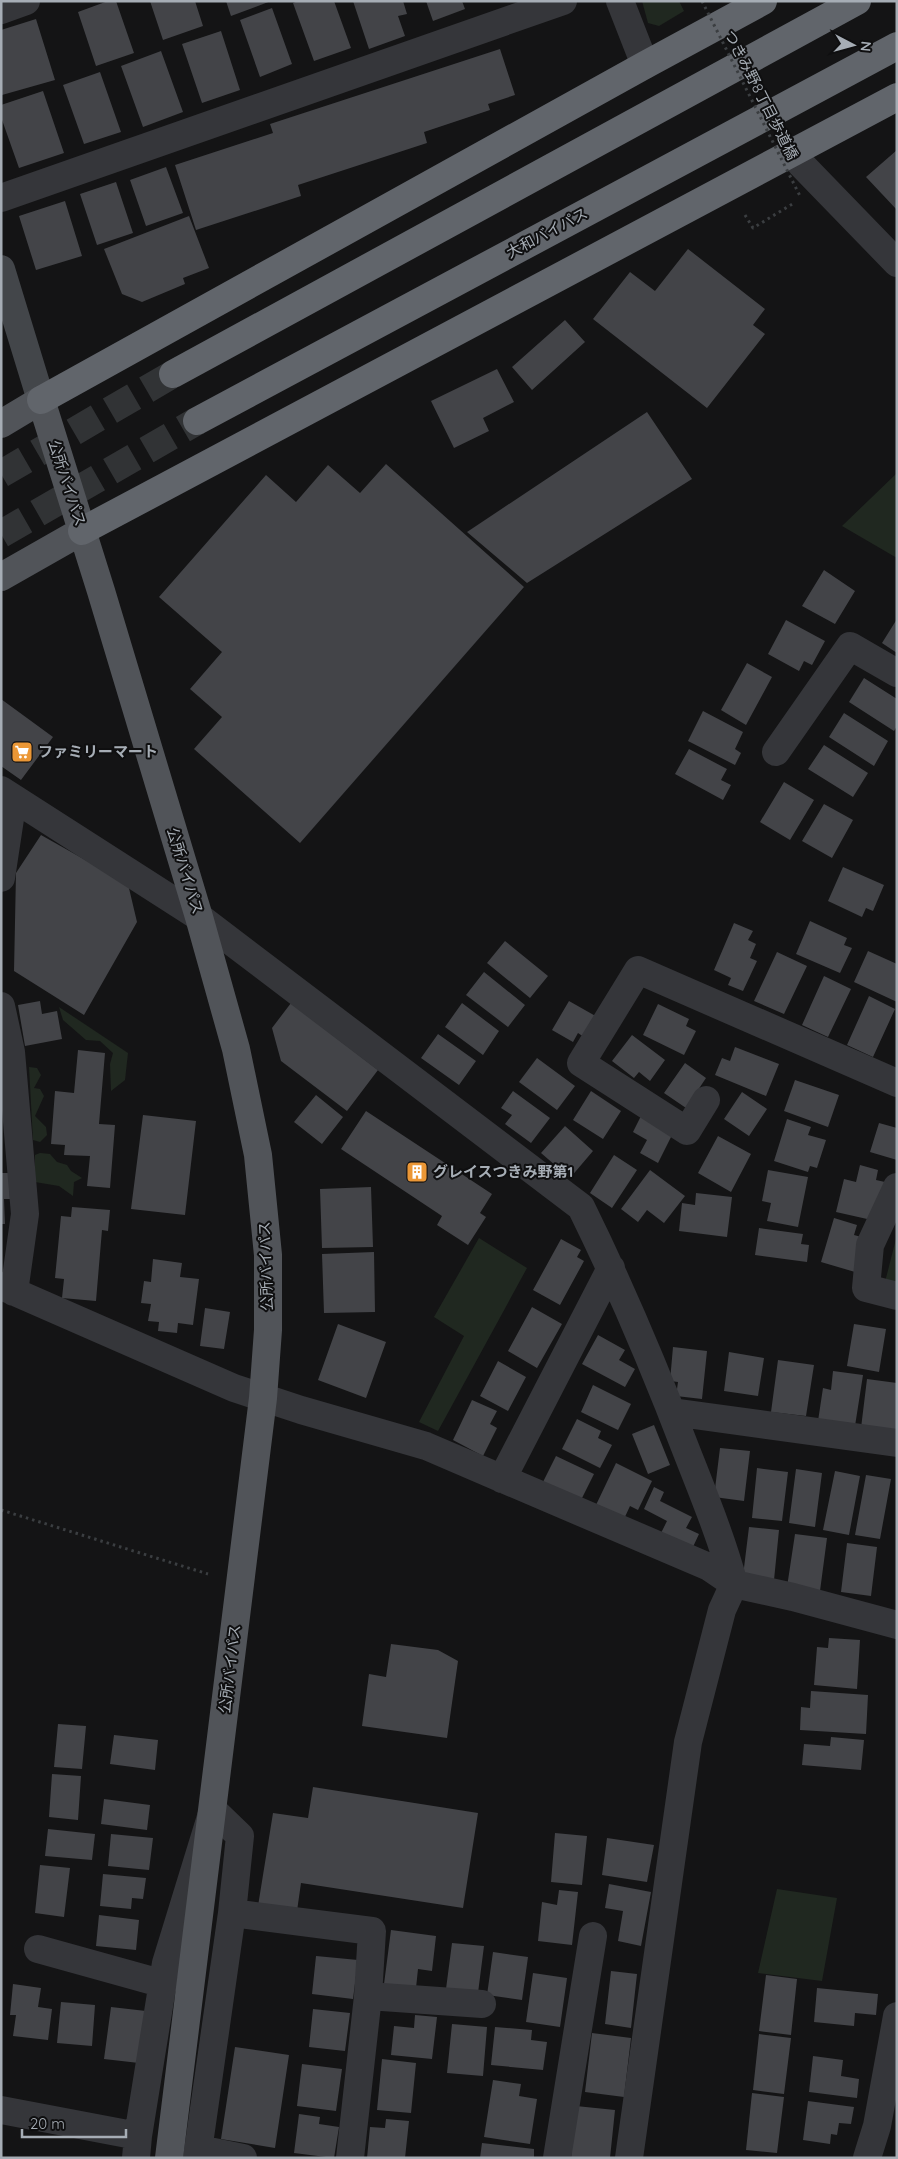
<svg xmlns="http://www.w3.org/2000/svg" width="898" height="2159" font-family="Quicksand,'Noto Sans JP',sans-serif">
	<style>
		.green { fill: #202820 }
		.building { fill: #434448 }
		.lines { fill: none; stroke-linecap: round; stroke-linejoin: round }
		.highway-tunnel { stroke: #313335; stroke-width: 28; stroke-dasharray: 28 14; stroke-linecap: butt }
		.path { stroke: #3b3e41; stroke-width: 3; stroke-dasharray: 2.5 4; stroke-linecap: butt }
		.street { stroke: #35363a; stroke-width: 28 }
		.secondary { stroke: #43464a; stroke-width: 28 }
		.primary { stroke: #515459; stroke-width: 28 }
		.highway { stroke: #61656b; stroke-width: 28 }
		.path-bridge { stroke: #3b3e41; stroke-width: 3; stroke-dasharray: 2.5 4; stroke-linecap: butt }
		.labels { text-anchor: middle; stroke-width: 4; stroke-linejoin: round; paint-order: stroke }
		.street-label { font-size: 15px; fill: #a6adb5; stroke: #0f0f10 }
		.poi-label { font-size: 15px; font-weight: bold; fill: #a6adb5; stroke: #0f0f10; text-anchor: start }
	</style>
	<rect width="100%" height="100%" fill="#141415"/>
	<path class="green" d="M642,1h37l5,10 -25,15 -11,-3z
		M897,473v85l-55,-32z
		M59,1007l69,46 -3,27 -14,11 -1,-27 3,-11 -13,-12 -14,-1 -23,-20z
		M29,1067l8,1 4,7 -7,13 6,1 4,7 -9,20 11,11 1,8 -7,7 -7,-2z
		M40,1153l10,1 7,8 10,3 4,6 11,7 -8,4 -1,14 -14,-10 -24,-4v-27z
		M897,1235v49l-12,-2z
		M479,1238l48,30 -89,163 -19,-9 45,-86 -30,-19z
		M777,1889l60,9 -15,83 -64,-8z"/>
	<path class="building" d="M108,1h8l18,52 -38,13 -18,-54z
		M150,1h45l8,25 -40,14z
		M226,1h45l-40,15z
		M298,1h36l17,47 -37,13 -21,-58z
		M353,1h50l4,13 -9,2 7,20 -36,13z
		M426,1h36l3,8 -32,12z
		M272,8l20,56 -32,13 -20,-57z
		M36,19l19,61 -53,15 -1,-65z
		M221,31l19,59 -38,13 -20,-59z
		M500,49l15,46 -27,9 2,6 -66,22 3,11 -129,42 3,11 -105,34 -21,-65 98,-32 -3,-9z
		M161,51l22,61 -40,15 -22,-61z
		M100,72l21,60 -37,12 -21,-59z
		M43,91l21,62 -45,15 -18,-51v-12z
		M897,150v60l-31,-33z
		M166,167l17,46 -37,13 -16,-46z
		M116,182l17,51 -36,12 -17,-51z
		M65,201l17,55 -46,14 -17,-54z
		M189,216l20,52 -26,10 2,6 -43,18 -20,-8 -18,-45z
		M688,249l77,60 -12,16 12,9 -58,74 -114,-89 37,-47 25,19z
		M565,320l20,22 -53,48 -20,-23z
		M497,369l17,33 -31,16 6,13 -35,17 -23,-47z
		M647,412l45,67 -165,104 -60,-51z
		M386,464l138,123 -224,256 -106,-94 28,-32 -32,-28 32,-37 -63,-55 107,-122 30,27 32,-37 32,28z
		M824,570l31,21 -20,33 -33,-18z
		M897,619v34l-15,-10z
		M786,620l39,21 -13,24 -8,-4 -5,10 -31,-17z
		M747,663l25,14 -26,48 -25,-15z
		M864,678l33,21v27l-3,5 -45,-29z
		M1,699l52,38 -32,43 -20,-14z
		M703,711l40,21 -8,17 6,4 -6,12 -47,-24z
		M844,713l44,28 -14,25 -45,-29z
		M824,745l44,28 -15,24 -45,-28z
		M689,749l38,20 -6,11 10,5 -8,15 -48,-26z
		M784,782l30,18 -24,40 -30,-18z
		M824,804l29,16 -21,38 -30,-17z
		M41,835l87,49 9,38 -53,93 -70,-44 2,-98z
		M843,867l41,18 -11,26 -7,-3 -4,9 -34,-16z
		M810,921l37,17 -3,7 8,3 -12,25 -44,-19z
		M734,923l19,8 -5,9 8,4 -6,14 7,3 -14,30 -15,-6 3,-7 -17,-8z
		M505,941l43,35 -18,22 -43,-35z
		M868,951l29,13v38l-43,-20z
		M777,952l30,14 -23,48 -30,-13z
		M484,972l41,33 -17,22 -42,-32z
		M824,976l27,13 -23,48 -26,-12z
		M869,996l26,13 -22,48 -26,-12z
		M40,1001l2,13 15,-3 5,28 -37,7 -7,-41z
		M569,1001l30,17 -12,21 -9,-6 -5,9 -21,-12z
		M291,1003l87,67 -31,41 -66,-50 -9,-33z
		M462,1003l37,28 -16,24 -38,-28z
		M658,1004l31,15 -3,7 10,5 -12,24 -41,-20z
		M438,1034l38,27 -17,24 -38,-27z
		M632,1035l33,25 -15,21 -11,-9 -5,6 -22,-17z
		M735,1047l44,17 -13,32 -51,-21 7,-17 8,3z
		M78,1050l27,3 -6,71 16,1 -5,63 -23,-2 3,-30 -26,-1 1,-10 -14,-1 4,-53 19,2z
		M537,1058l38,28 -18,24 -38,-28z
		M685,1063l21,15 -20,30 -22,-15z
		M795,1080l44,15 -11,32 -44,-16z
		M513,1091l37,27 -19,25 -26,-19 7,-9 -11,-7z
		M591,1091l30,20 -18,28 -30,-19z
		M742,1092l25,17 -18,27 -25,-17z
		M316,1095l27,22 -21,27 -28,-22z
		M366,1111l126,83 -12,19 6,4 -18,28 -31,-20 5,-9 -101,-67z
		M143,1115l53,6 -11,94 -54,-6z
		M641,1116l32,17 -15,30 -18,-10 7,-13 -14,-8z
		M787,1119l24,8 -3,8 18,5 -9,28 -7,-2 -2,6 -34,-11z
		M879,1123l18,5v32l-27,-8z
		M565,1126l28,25 -23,27 -29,-25z
		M718,1136l33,18 -20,38 -33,-19z
		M614,1155l23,15 -25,38 -22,-15z
		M860,1165l18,5 -2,10 9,2 -9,39 -40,-9 8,-33 12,3z
		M650,1170l35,26 -21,27 -17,-13 -9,12 -17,-13z
		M768,1170l40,7 -10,50 -31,-6 4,-18 -9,-2z
		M1,1173h8l1,26h-6l1,25h-4z
		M371,1187l2,60 -51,1 -2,-59z
		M696,1193l36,4 -5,40 -48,-6 3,-28 13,2z
		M72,1207l38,3 -2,21 -6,-1 -6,71 -34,-3 2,-19 -9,-1 6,-62 10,1z
		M834,1218l23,7 -3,10 11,3 -10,34 -34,-10z
		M759,1228l44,6 -2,10 8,1 -2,17 -52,-7z
		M561,1239l20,11 -4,7 7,4 -24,44 -27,-15z
		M374,1252l1,60 -51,1 -2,-59z
		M153,1259l29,4 -2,14 19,2 -6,46 -15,-2 -1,10 -19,-2 1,-9 -11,-1 3,-17 -10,-1 3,-22 7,1z
		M532,1307l30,17 -25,44 -29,-17z
		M205,1308l25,4 -6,37 -24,-3z
		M338,1324l48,18 -20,56 -48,-18z
		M854,1324l32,5 -7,43 -32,-6z
		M598,1335l27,15 -6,10 16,9 -10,18 -43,-23z
		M673,1347l34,4 -5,48 -26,-3 2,-14 -8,-1z
		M729,1352l35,6 -6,38 -34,-5z
		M778,1360l36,5 -8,51 -35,-4z
		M498,1361l28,16 -18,34 -28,-15z
		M833,1371l30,4 -8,51 -37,-5 5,-33 8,2z
		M867,1379l30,4v50l-36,-5z
		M593,1385l38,19 -13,26 -37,-18z
		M472,1400l25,11 -7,13 7,4 -14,28 -30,-16z
		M577,1419l24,12 -3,7 14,7 -12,23 -38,-19z
		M654,1425l16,40 -22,9 -16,-40z
		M720,1448l30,3 -6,50 -30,-4z
		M556,1456l38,18 -13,26 -38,-18z
		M616,1463l36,18 -14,29 -8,-4 -6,13 -28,-14z
		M757,1468l31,4 -6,49 -30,-3z
		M796,1469l26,4 -7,54 -26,-4z
		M835,1471l25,5 -11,59 -26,-5z
		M866,1475l25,4 -11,60 -25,-4z
		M654,1487l10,5 -4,9 32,16 -6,11 13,6 -7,15 -31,-16 6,-12 -23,-12z
		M749,1527l30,3 -5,50 -31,-4z
		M795,1534l32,4 -7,53 -33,-4z
		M847,1543l30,4 -6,49 -30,-4z
		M829,1638l31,2 -3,49 -43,-4 3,-38 11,1z
		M391,1644l47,6 20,11 -11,77 -85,-12 7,-52 17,3z
		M811,1691l57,4 -2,39 -66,-4 1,-23 9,1z
		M58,1724l28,2 -4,43 -28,-2z
		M114,1735l44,5 -3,30 -45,-6z
		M831,1737l33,3 -3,30 -59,-5 2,-21 26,2z
		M52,1774l29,2 -3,44 -29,-3z
		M313,1787l165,26 -15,95 -162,-25 -4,28 -39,-5 15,-93 35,5z
		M104,1799l46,6 -3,25 -46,-6z
		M48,1829l47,5 -3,26 -47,-4z
		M555,1833l32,3 -5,49 -31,-3z
		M111,1834l42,4 -4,32 -41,-4z
		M607,1838l47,7 -7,37 -45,-7z
		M40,1865l30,3 -6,49 -29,-4z
		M103,1874l43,4 -3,21 -11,-1 -1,11 -31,-3z
		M609,1884l42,8 -10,54 -23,-5 5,-30 -18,-3z
		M559,1890l19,2 -6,53 -34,-4 4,-39 15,3z
		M99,1915l40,5 -3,30 -40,-4z
		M391,1930l45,6 -4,35 -14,-2 -2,19 -32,-4z
		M452,1943l32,3 -6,47 -32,-4z
		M493,1952l35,5 -6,43 -35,-5z
		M316,1956l42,4 -5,39 -41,-5z
		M611,1971l26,3 -6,54 -26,-4z
		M533,1973l34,5 -7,49 -34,-5z
		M766,1975l31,4 -6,56 -32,-4z
		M13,1984l28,4 -3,19 14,2 -4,31 -35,-4 3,-21h-6z
		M817,1988l61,6 -2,21 -21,-2 -1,13 -40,-4z
		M61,2002l34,3 -3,41 -35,-3z
		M111,2007l35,4 -7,52 -35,-4z
		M313,2009l37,4 -5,38 -36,-4z
		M415,2015l22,2 -5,42 -41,-4 3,-29 20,2z
		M452,2024l35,3 -4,49 -36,-3z
		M495,2027l37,3 -1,10 16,2 -4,28 -52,-5z
		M592,2033l39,5 -7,59 -39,-5z
		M759,2034l32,4 -7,56 -31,-4z
		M235,2047l54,8 -14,93 -54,-9z
		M813,2056l30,4 -2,16 18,3 -2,19 -48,-6z
		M382,2059l34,4 -5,50 -34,-3z
		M302,2064l40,5 -6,42 -39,-5z
		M493,2080l28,4 -2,12 18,3 -7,45 -46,-7z
		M752,2093l32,4 -7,56 -31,-3z
		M808,2101l46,6 -3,17 -12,-1 -2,12 -6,-1 -1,10 -27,-4z
		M576,2106l39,4 -5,48h-39z
		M299,2114l21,3 -1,7 20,3 -5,31 -40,-5z
		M386,2119l23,2 -4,37h-38l3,-31 15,1z
		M482,2143l52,6v9h-54z"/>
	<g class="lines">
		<path class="highway-tunnel" d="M1,474l172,-100
			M1,534l196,-113"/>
		<path class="path" d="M745,215l8,13 41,-25
			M1,1510l207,64"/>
		<path class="street" d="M620,1l25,64
			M1,10l25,-9
			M792,153l9,11 96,99
			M1,198l562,-197
			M776,752l74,-106 47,27
			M1,790l198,127 382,290c40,81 75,164 107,248 17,43 34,85 46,129l-12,26 -34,132 -59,416
			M1,878l12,-79
			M1,1006l10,46 14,162 -11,78
			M706,1100l-19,31 -106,-68 57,-93 259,113
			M897,1187l-27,58 -4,43 31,8
			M1,1286l233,102 67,22 125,36 283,121 25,17 59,13 104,28
			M672,1412l225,31
			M502,1479l109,-211
			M232,1913l140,18 -4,65 -18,162
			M38,1949l126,35
			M368,1996l114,8
			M1,2110l137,26 -2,22
			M138,2136l28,-173 47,-153 27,26 -8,77 -35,245
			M199,2149l44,9
			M557,2158l36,-222
			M867,2158l10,-32 20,-110"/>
		<path class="secondary" d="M1,269l40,131"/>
		<path class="primary" d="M1,424l40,-24 60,191 98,326 37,132 22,106 10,100v75l-5,68 -94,760
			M1,577l81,-46"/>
		<path class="highway" d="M173,374l684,-373
			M41,400l604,-335 118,-64
			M197,421l700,-375
			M82,531l815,-434"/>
		<path class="path-bridge" d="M702,1l99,197"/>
	</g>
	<defs>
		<g id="supermarket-square" transform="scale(1.125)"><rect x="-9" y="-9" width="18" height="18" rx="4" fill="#eb9736" stroke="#0f0f10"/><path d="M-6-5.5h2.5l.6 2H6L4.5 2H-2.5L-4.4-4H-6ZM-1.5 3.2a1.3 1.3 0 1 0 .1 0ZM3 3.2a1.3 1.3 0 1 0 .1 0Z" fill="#fff"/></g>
		<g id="building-square" transform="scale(1.125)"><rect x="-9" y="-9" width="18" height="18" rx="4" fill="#eb9736" stroke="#0f0f10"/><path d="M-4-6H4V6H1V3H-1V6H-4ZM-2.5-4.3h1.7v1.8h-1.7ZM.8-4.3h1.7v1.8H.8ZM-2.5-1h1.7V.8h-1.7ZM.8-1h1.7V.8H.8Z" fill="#fff"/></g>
	</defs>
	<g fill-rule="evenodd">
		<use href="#supermarket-square" x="22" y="752"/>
		<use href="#building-square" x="417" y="1172"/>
	</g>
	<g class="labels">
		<g class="street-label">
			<text transform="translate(761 95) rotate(63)" y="5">つきみ野8丁目歩道橋</text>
			<text transform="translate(547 233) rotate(-28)" y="5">大和バイパス</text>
			<text transform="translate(67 483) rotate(72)" y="5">公所バイパス</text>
			<text transform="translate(185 871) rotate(73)" y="5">公所バイパス</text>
			<text transform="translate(266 1266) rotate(-92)" y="5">公所バイパス</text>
			<text transform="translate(230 1669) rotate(-83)" y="5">公所バイパス</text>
		</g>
		<g class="poi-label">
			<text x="38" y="757">ファミリーマート</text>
			<text x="433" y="1177">グレイスつきみ野第1</text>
		</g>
	</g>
	<rect width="898" height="2159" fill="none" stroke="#a6adb5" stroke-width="5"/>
	<g transform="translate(853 45) rotate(96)" stroke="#0f0f10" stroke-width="4" paint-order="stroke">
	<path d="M0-4L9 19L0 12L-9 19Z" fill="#a6adb5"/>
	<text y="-8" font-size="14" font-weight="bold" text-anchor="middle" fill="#a6adb5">N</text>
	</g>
	<path d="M22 2129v8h104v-8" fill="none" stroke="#a6adb5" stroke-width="2.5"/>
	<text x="30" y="2129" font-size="15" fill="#a6adb5" stroke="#0f0f10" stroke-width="4" paint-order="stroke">20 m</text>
</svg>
